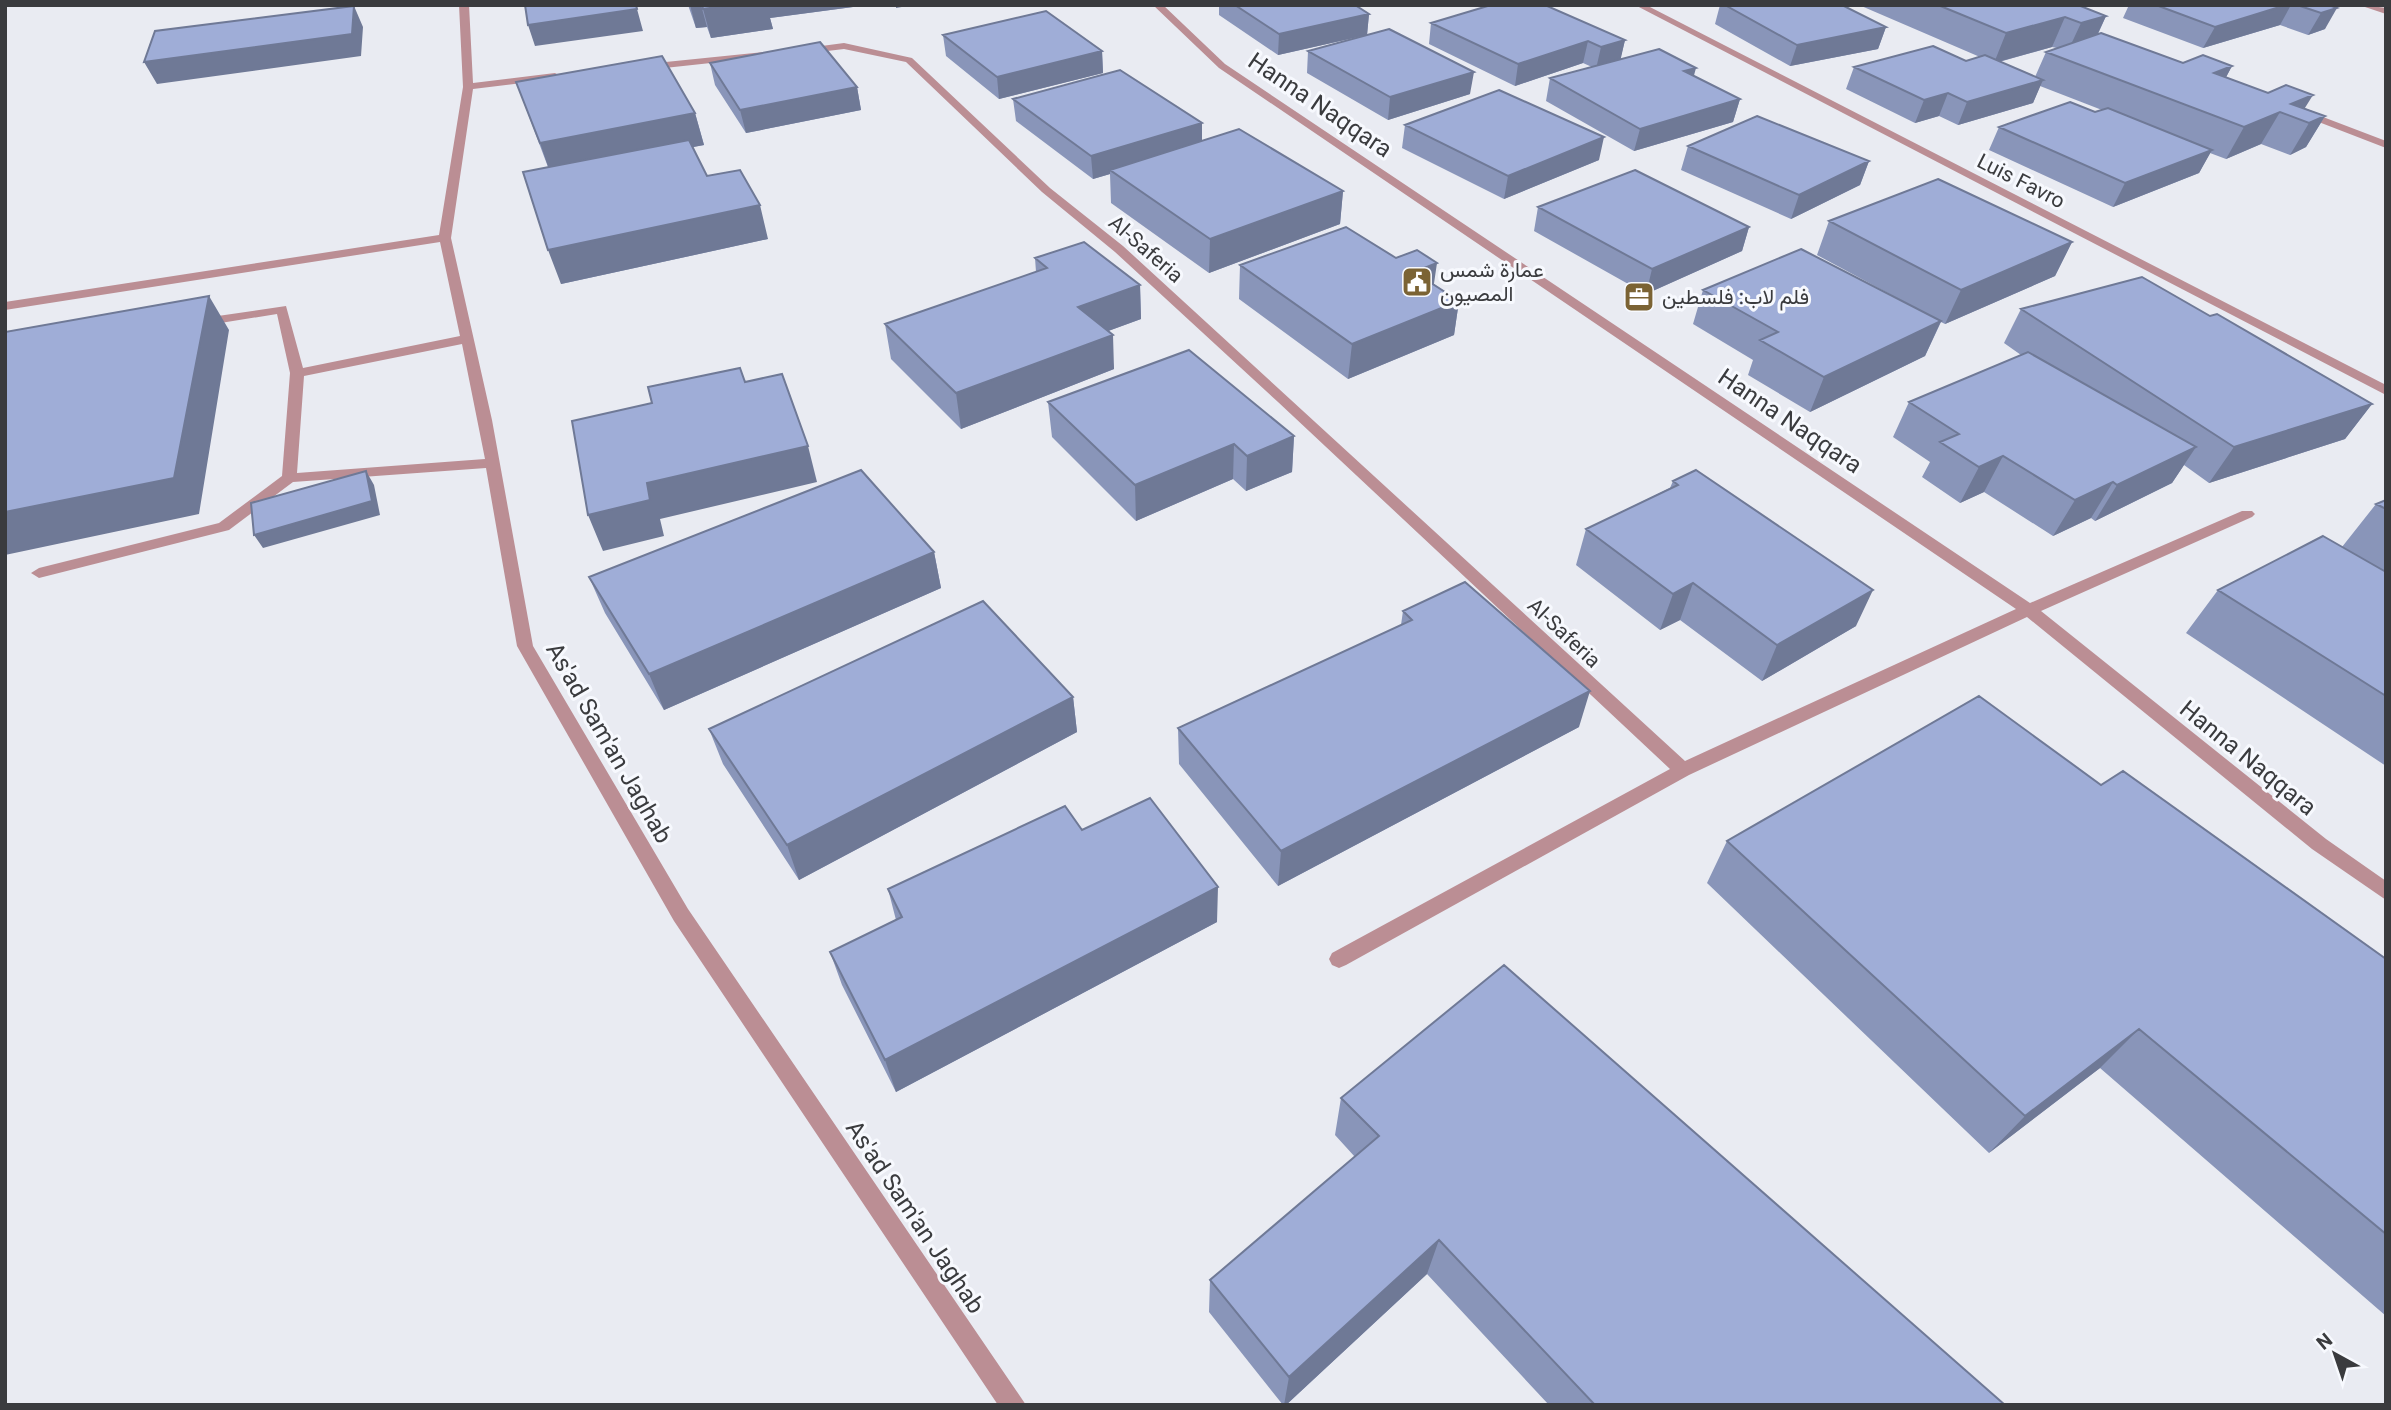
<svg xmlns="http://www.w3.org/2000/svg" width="2391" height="1410" font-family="Roboto,Vazirmatn,sans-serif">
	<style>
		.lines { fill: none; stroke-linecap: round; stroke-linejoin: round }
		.minor { fill: #bb8e94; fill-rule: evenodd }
		.wall { fill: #8995b9; fill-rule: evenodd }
		.shaded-wall { fill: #6f7996 }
		.building { fill: #9fadd7; stroke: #6f7996; stroke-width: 2 }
		.labels { text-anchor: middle; stroke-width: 6; stroke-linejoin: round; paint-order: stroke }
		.far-street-label { font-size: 21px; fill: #3a3b3e; stroke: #f7f9fe }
		.far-poi-label { font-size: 21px; fill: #3a3b3e; stroke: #f7f9fe; text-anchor: start }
		.street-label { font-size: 24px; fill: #3a3b3e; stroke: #f7f9fe }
	</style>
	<rect width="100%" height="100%" fill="#e9ebf2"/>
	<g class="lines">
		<path class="minor" d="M459,5h10l4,78 82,-10 5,3 -5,3 -82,10 -22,149 41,182 41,226 155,263 338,496h-28l-324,-484 -157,-275 -31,-178 -193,14 -64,48 -190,48 -8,-5 8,-5 180,-45 63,-47 8,-103 -13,-59 -75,12 -5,-1v-6l89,-13 17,62 157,-32 -20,-94 -435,68v-8l434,-67 24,-148zM462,344l23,115 -188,14 7,-97z
			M1153,5h10l62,59 805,539 212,-92h10l3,3 -3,3 -211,94 285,228 60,42v19l-74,-51 -285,-232 -338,158 -343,190 -7,3 -7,-3 -3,-6 3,-6 338,-184 -392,-367 -163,-150 -73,-60 -136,-130 -62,-13 -42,5 -3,-1v-4l45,-6 68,15 138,130 73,58 562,515 331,-152 -797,-541z
			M1635,5h11l740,380v10z
			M2364,5l22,3v6l-21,-7z
			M764,52l5,3 -2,2 -121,13 -5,-3 5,-3z
			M2302,109l84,32v7l-88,-34 -1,-2z"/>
	</g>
	<path class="wall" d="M688,5h165v2l-83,11 3,11 -62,9 -4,-11 -11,1z
		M1219,5h136l14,9 -2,21 -89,20 -59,-40z
		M1720,5h122l44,22 -8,22 -88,17 -75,-42z
		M1859,5h219l28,11 -8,18 85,29 49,3 -6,11 99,39 -19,31 -16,8 -29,-11 -35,15 -16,-6 -11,20 -86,34 -124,-57 10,-23 96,-15 7,-2 -62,-24 -7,17 -75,22 -19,-9 -24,7 -69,-34 8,-22 112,-6 14,-4zM2052,47l5,1 -11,4 -11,25 -36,-15z
		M2129,5h200l-4,24 -17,6 -28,-10 -77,23 -80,-30z
		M1431,23l194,17 -5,20 74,16 46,23 -7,23 -99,29 -88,-50 4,-23 42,-11 -9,-4 -68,23 -86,-42z
		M943,35l159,16 1,22 -104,26 -53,-43z
		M1308,51l162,43 -82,26 -81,-47z
		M710,63l147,24 4,23 -115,23 -31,-48z
		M516,82l179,31 9,32 -12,2 15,29 61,63 -207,45 -13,-117z
		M1013,99l189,42 141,50 -3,33 -131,49 -98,-70 -1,-29 -17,5 -77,-58z
		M1405,125l194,35 -95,39 -102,-51z
		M1688,146l181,15 -9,24 -69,34 -110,-49z
		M1538,207l211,20 -7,24 -96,43 -112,-63z
		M1829,221l243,21 -17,34 -110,48 -4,-2 -16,34 -115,56 -62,-37 5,-15 -60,-36 10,-34 209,16 -95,-51z
		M1035,258l105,27 1,34 -33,12 6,38 -153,60 -70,-70 -6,-35 151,-52z
		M1240,265l194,19 25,17 -5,34 -106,44 -109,-80z
		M2021,309l189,7 162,88 -27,35 -136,44 -25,-18 -12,18 -77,38 -4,-3 -38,18 -69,-44 -24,11 -38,-26 8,-15 -37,-25 16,-35 112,-47 -17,-12z
		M1048,402l246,34 -2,36 -46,19 -13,-12 -97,42 -84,-84z
		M1673,481l183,145 -94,55 -82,-61 -20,10 -84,-65 10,-36 84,-41z
		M2386,500v266l-200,-133 32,-43 124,-43 34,-43z
		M934,552l7,36 -277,122 -59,-97 -16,-36z
		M1403,611l176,116 -301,159 -99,-122 -1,-36 223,-103z
		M1073,697l4,35 -278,148 -76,-116 -14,-35z
		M2101,785l285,174v357l-286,-248 -111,85 -282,-270 20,-42z
		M1082,830l135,92 -321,170 -54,-107 -12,-33 66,-32 -8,-31z
		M1341,1098l664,307h-456l-122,-131 -141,131h-3l-74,-93 1,-32 145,-123 -20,-22z"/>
	<path class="shaded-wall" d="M690,5h11l6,22 -11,1z
		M730,5h123v2l-83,11 3,11 -62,9 -8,-29z
		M896,5h17l-17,3z
		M2286,5h5l-11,20 -77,23 12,-21z
		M354,6l9,21 -2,29 -204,28 -13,-22z
		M2337,8l-12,21 -17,6 13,-22z
		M637,9l6,22 -108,15 -7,-21z
		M1369,14l-2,21 -89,20 1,-21z
		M2106,16l-14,30 -25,7 14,-30z
		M2065,17l-13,30 -58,16 12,-30z
		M1886,27l-8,22 -88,17 7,-21z
		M1625,40l-5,22 -24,7 5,-22z
		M1588,41l-5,22 -68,23 3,-22z
		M1102,51l1,22 -104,26 -2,-22z
		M2232,66l-16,30 -2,-23z
		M1696,68l-6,22 -6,-19z
		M1474,72l-4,22 -82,26 2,-23z
		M2043,80l-10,23 -75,22 9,-23z
		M857,87l4,23 -115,23 -6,-23z
		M1948,93l-9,23 -24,7 9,-23z
		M2313,95l-15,24 -7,-15z
		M1740,99l-7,23 -99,29 6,-22z
		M2280,112l-19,32 -35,15 18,-32z
		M695,113l9,32 -153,30 -11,-32z
		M2325,116l-19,31 -16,8 19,-32z
		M1202,123v23l-92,24v4l-17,5 -2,-23z
		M1604,137l-5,23 -95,39 4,-23z
		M2212,150l-13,23 -86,34 12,-24z
		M1869,161l-9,24 -69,34 8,-24z
		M1343,191l-3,33 -131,49 1,-34z
		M760,205l8,34 -207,45 -13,-34z
		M1749,227l-7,24 -96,43 6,-25z
		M2072,242l-17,34 -110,48 16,-34z
		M1437,263l-5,34 -18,-25z
		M1140,285l1,34 -60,22 -3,-34z
		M209,296l20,34 -30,184 -194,41v-43z
		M1459,301l-5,34 -106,44 4,-35z
		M1941,321l-16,35 -115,56 14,-35z
		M1113,335l1,34 -153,60 -5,-36z
		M2372,404l-27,35 -136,44 25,-36z
		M1294,436l-2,36 -46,19 1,-35z
		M1234,444l-1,35 -97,42 -1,-36z
		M808,446l9,36 -157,37 4,17 -61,15 -15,-36 59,-32z
		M2196,447l-24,36 -77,38 22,-36z
		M2003,456l-19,36 -24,11 19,-36z
		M366,471l8,14 6,30 -117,33 -9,-13z
		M2113,482l-22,36 -38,18 22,-36z
		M934,552l7,36 -277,122 -15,-36z
		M1693,583l-13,37 -20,10 13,-36z
		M1873,590l-17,36 -94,55 15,-36z
		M1590,691l-11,36 -301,159 3,-35z
		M1073,697l4,35 -278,148 -12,-35z
		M1218,887l-1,35 -321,170 -11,-32z
		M2139,1029l-39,39 -111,85 36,-37z
		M1439,1240l-12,34 -141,131h-2l5,-28z"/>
	<path class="building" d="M525,5h111l1,4 -109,16z
		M702,5h28l-27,4z
		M1235,5h120l14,9 -90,20z
		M1491,5h54l80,35 -24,7 -13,-6 -70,23 -87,-41z
		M1725,5h117l44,22 -89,18z
		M1938,5h140l28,11 -25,7 -16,-6 -59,16z
		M2156,5h130l-71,22z
		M2297,5h32l8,3 -16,5z
		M354,6l-2,28 -208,28 11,-31z
		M1046,11l56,40 -105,26 -54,-42z
		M1389,29l85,43 -84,25 -82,-46z
		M2101,33l82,30 20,-8 29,11 -18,7 54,20 18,-8 27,10 -22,9 34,12 -16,7 -29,-11 -36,15 -198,-75z
		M820,42l37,45 -117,23 -30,-47z
		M1933,46l33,15 19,-6 58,25 -76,22 -19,-9 -24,7 -70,-33z
		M1659,49l37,19 -12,3 56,28 -100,30 -90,-51z
		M662,56l33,57 -155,30 -24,-61z
		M1120,70l82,53 -111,33 -78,-57z
		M1499,90l105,47 -96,39 -103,-51z
		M2070,102l25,10 13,-4 104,42 -87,33 -126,-56z
		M1757,116l112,45 -70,34 -111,-49z
		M1239,129l104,62 -133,48 -100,-69z
		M689,140l18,36 33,-6 20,35 -212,45 -25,-78z
		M1635,170l114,57 -97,42 -114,-62z
		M1938,179l134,63 -111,48 -132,-69z
		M1346,227l50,31 21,-8 20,13 -23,9 45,29 -107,43 -112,-79z
		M1084,242l56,43 -62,22 35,28 -157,58 -71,-69 162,-56 -12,-10z
		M1801,249l140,72 -117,56 -64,-37 18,-8 -75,-42z
		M2142,277l68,39 7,-2 155,90 -138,43 -213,-138z
		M209,296l-35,182 -169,34v-180z
		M1189,350l105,86 -47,20 -13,-12 -99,41 -87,-83z
		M2028,352l168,95 -79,38 -4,-3 -38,18 -72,-44 -24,11 -39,-25 19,-8 -50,-32z
		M740,368l5,14 37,-8 26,72 -161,37 3,17 -62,15 -16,-94 80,-18 -4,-16z
		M861,470l73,82 -285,122 -60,-97z
		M1696,470l177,120 -96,55 -84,-62 -20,11 -87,-65 92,-44 -5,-4z
		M366,471l6,30 -118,34 -3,-32z
		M2386,500v9l-10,-5z
		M2323,536l63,36v124l-168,-106z
		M1465,582l125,109 -309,160 -103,-123 234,-108 -9,-9z
		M983,601l90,96 -286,148 -78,-116z
		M1979,696l122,89 22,-14 263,188v275l-247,-205 -114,87 -298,-275z
		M1150,798l68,89 -333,173 -55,-108 72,-35 -14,-28 177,-83 17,24z
		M1504,965l501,440h-410l-156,-165 -150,137 -79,-97 169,-144 -38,-38z"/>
	<defs>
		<g id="civic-square" transform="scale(1.575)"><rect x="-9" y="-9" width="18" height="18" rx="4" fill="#7b6334" stroke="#f7f9fe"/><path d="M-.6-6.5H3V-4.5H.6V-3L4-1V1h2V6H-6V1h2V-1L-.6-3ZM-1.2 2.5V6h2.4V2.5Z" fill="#fff"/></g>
		<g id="office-square" transform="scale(1.575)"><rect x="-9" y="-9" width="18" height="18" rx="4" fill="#7b6334" stroke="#f7f9fe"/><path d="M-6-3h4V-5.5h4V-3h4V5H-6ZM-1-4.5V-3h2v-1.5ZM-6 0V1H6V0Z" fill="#fff"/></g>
	</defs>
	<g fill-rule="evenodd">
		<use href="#civic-square" x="1417" y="282"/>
		<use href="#office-square" x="1639" y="297"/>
	</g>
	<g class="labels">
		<g class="far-street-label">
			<text transform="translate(2021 181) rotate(27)" y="7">Luis Favro</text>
			<text transform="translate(1146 249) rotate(41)" y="7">Al-Saferia</text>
			<text transform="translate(1564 633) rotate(43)" y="7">Al-Saferia</text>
		</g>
		<g class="far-poi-label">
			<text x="1440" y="277">عمارة شمس<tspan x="1440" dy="24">المصيون</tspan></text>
			<text x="1662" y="304">فلم لاب: فلسطين</text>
		</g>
		<g class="street-label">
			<text transform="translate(1320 105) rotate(34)" y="8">Hanna Naqqara</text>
			<text transform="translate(1790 421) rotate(34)" y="8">Hanna Naqqara</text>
			<text transform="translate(609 743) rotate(60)" y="8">As'ad Sam'an Jaghab</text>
			<text transform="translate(2248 758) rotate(39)" y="8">Hanna Naqqara</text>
			<text transform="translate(915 1217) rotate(56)" y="8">As'ad Sam'an Jaghab</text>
		</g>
	</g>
	<rect width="2391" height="1410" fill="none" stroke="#3a3b3e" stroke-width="14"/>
	<g transform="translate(2335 1354) rotate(320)" stroke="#f7f9fe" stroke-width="5" paint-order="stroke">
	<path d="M0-5L12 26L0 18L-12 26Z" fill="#3a3b3e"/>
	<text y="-10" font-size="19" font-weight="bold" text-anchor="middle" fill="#3a3b3e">N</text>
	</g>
</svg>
